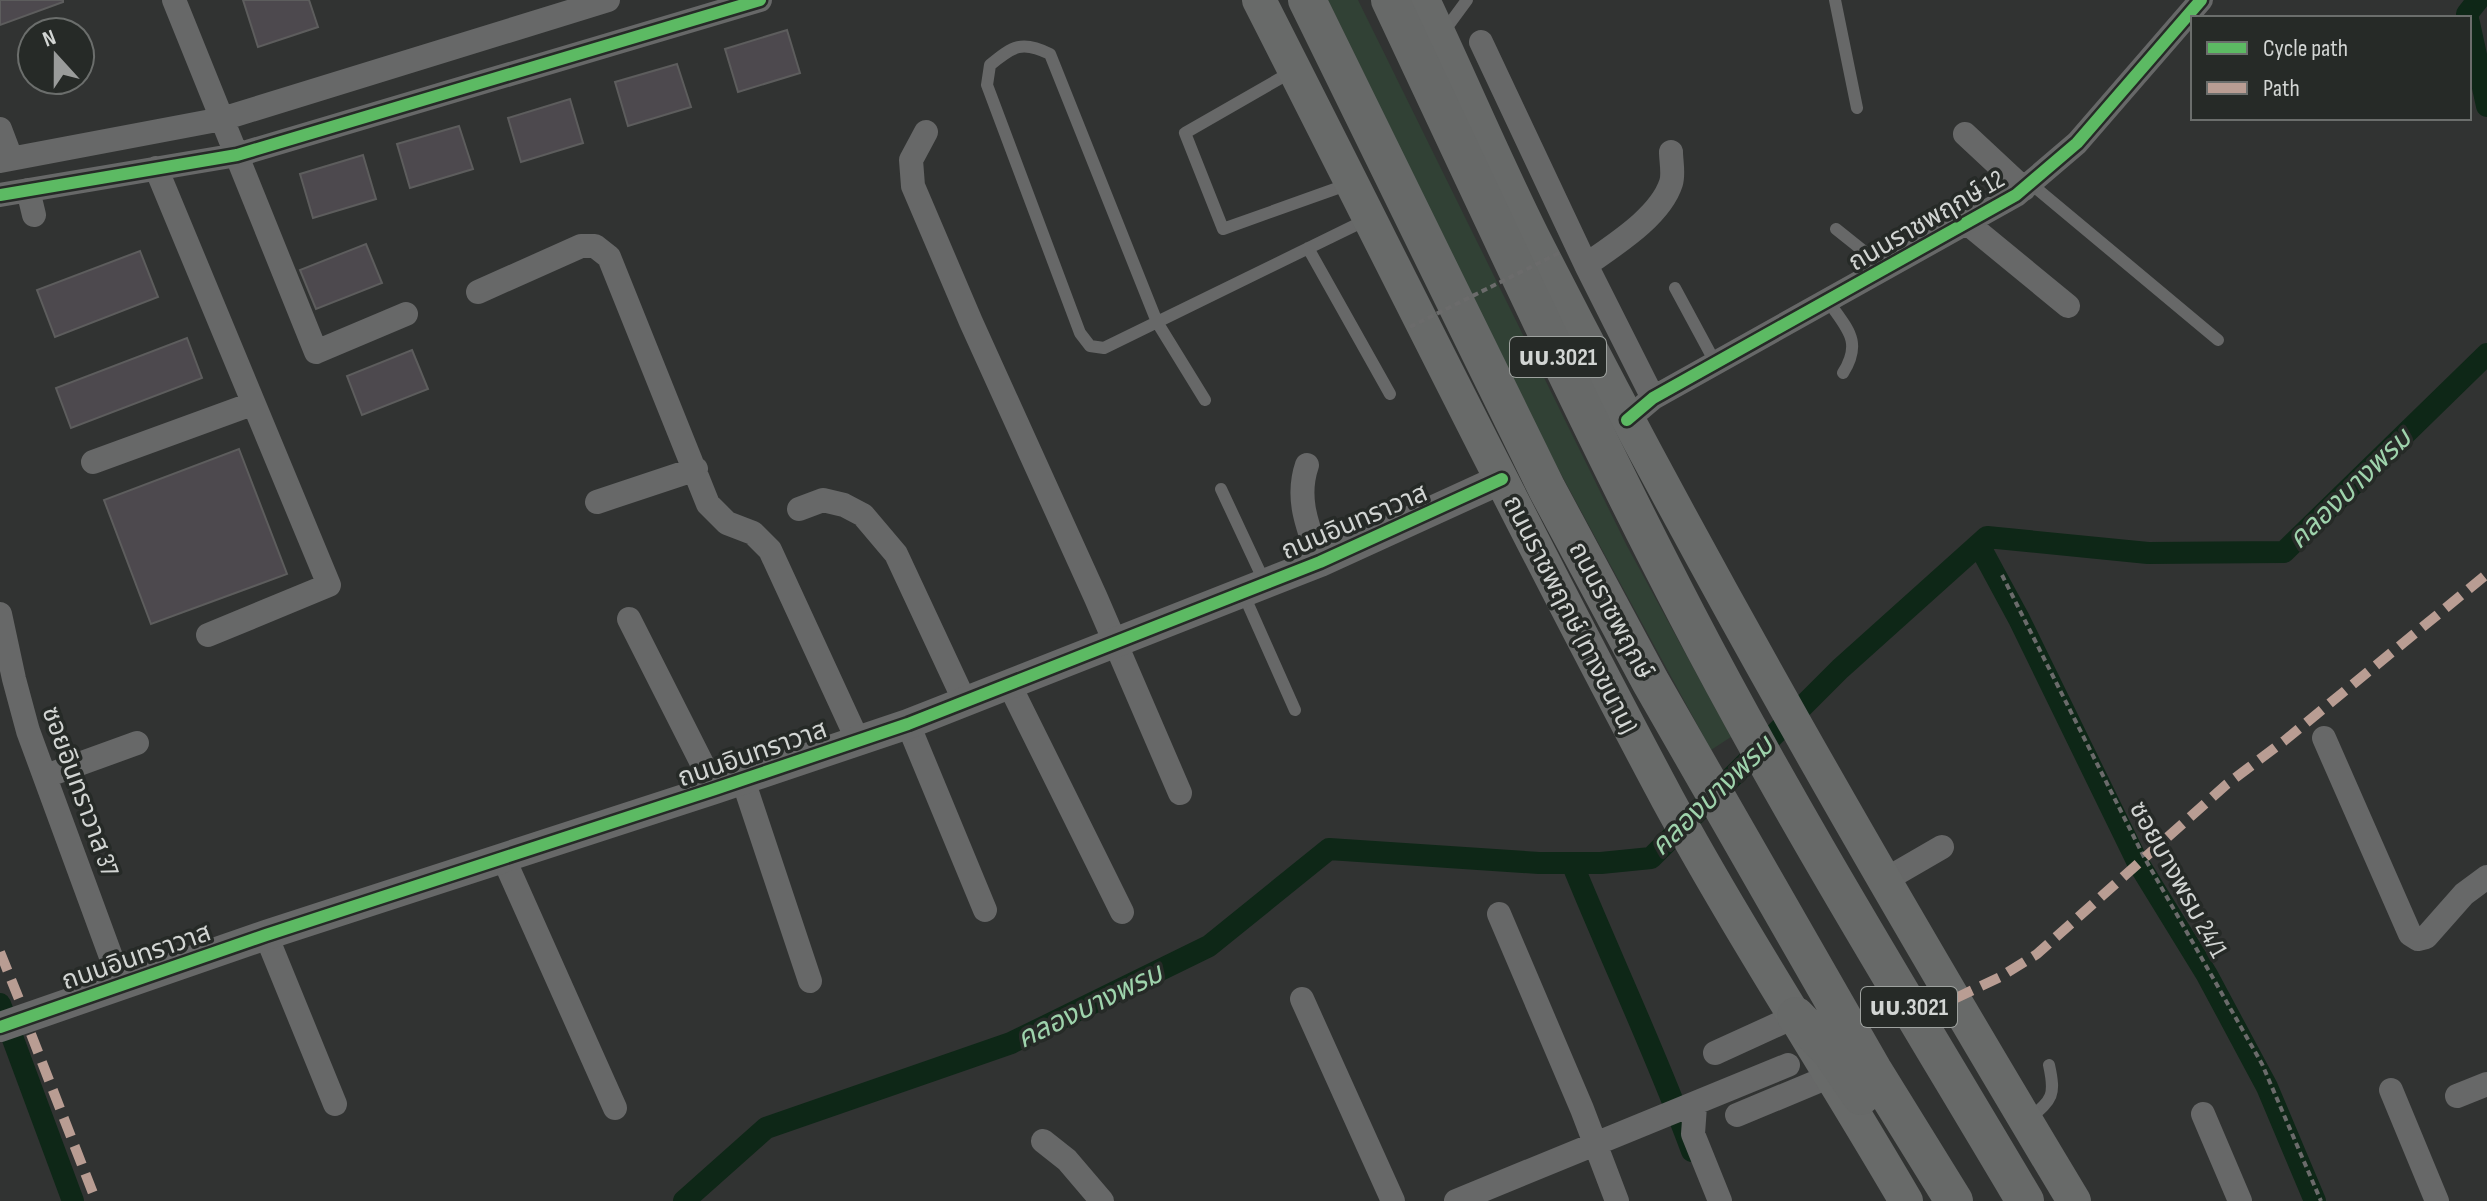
<svg xmlns="http://www.w3.org/2000/svg" width="2487" height="1201" font-family="'Sofia Sans Condensed','Noto Sans Thai',sans-serif">
	<style>
		.green { fill: #314135 }
		.lines { fill: none; stroke-linecap: round; stroke-linejoin: round }
		.canal { stroke: #0e2717; stroke-width: 22 }
		.building { fill: #4d494e; stroke: #5d5d5d; stroke-width: 2 }
		.path { stroke: #6b6b6b; stroke-width: 4; stroke-dasharray: 6 4; stroke-linecap: butt }
		.service { stroke: #676868; stroke-width: 12 }
		.minor { stroke: #676868; stroke-width: 24 }
		.tertiary { stroke: #676868; stroke-width: 30 }
		.secondary { stroke: #686a69; stroke-width: 34 }
		.primary { stroke: #676968; stroke-width: 38 }
		.path-bridge { stroke: #6b6b6b; stroke-width: 4; stroke-dasharray: 6 4; stroke-linecap: butt }
		.quiet { stroke: #b99d93; stroke-width: 10; stroke-dasharray: 20 10; stroke-linecap: butt }
		.cycleway-casing { stroke: #262a27; stroke-width: 17 }
		.cycleway { stroke: #5cba63; stroke-width: 12 }
		.labels { text-anchor: middle; stroke-width: 7; stroke-linejoin: round; paint-order: stroke }
		.shield { fill: #262a27; stroke: #9ea29f; stroke-width: 2 }
		.shield-label { font-size: 24px; font-weight: bold; fill: #d2d5d3 }
		.street-label { font-size: 26px; fill: #d2d5d3; stroke: #262a27 }
		.water-label { font-size: 28px; font-style: italic; fill: #9ed3ac; stroke: #262a27 }
	</style>
	<rect width="100%" height="100%" fill="#313332"/>
	<path class="green" d="M1328,0h30l269,546 104,191 -20,13 -174,-320z"/>
	<g class="lines">
		<path class="canal" d="M2468,18l-1,-4 11,-14
			M2469,23l18,83
			M1979,545l40,74 118,242 70,114 60,112 48,114
			M1572,863c39,96 84,190 120,288
			M0,1004l73,197
			M684,1201l82,-73 245,-85 198,-97 120,-97 210,14h62l50,-5 189,-189 147,-132 161,16 136,-1 203,-198"/>
	</g>
	<path class="building" d="M0,0h63v2l-63,23z
		M243,0h66l9,27 -60,20z
		M787,30l13,43 -62,19 -13,-43z
		M677,64l14,43 -63,19 -13,-44z
		M570,99l13,44 -62,19 -13,-44z
		M459,126l14,43 -63,19 -13,-44z
		M363,155l13,44 -63,19 -13,-44z
		M366,244l16,39 -66,26 -16,-39z
		M140,251l18,46 -103,40 -18,-47z
		M187,338l15,40 -131,50 -15,-40z
		M412,350l16,39 -66,26 -15,-39z
		M239,449l48,125 -136,50 -47,-124z"/>
	<g class="lines">
		<path class="path" d="M2002,575l142,282 118,207 59,137"/>
		<path class="service" d="M1835,0l22,108
			M1442,34l25,-34
			M1293,71l-108,62 38,96 126,-45
			M2030,183l188,157
			M1836,229l50,40
			M1308,248l82,146
			M1675,288l41,76
			M1828,301c19,28 35,40 15,72
			M1205,400l-48,-78 -107,-268c-28,-14 -37,-8 -60,11l-3,20 93,248 10,13 14,2 264,-129
			M1221,489l44,94
			M1243,593l52,117
			M2028,1120c24,-21 28,-23 21,-55"/>
		<path class="minor" d="M174,0l142,352 90,-38
			M1481,42l105,223 67,133
			M0,129l11,29
			M926,132l-15,28 2,26 58,136 125,276 84,195
			M1965,134l59,55
			M0,161l222,-42 386,-119
			M156,168l173,417 -121,50
			M28,190l6,25
			M0,195l237,-40 523,-155
			M1967,223l101,83
			M1586,265c28,-20 74,-48 85,-82 3,-9 0,-22 0,-31
			M478,292l103,-46h14l14,11 99,247 19,19 26,10 17,17 88,191
			M1627,420l26,-22 363,-203 61,-52 124,-143
			M93,462l159,-58
			M1307,465c-12,35 2,64 13,97
			M597,502l99,-33
			M799,509l24,-9 21,5 19,10 33,39 69,148
			M0,614l14,65 14,52 93,253
			M629,619l86,170
			M1010,686l112,226
			M908,724l77,186
			M2324,738l86,196 8,5 8,-2 38,-43 23,-17
			M46,776l91,-33
			M743,780l67,201
			M503,857l112,251
			M1885,880l57,-33
			M1499,914l83,195 35,92
			M266,935l69,169
			M1302,999l91,202
			M1715,1053l81,-37
			M2391,1090l46,111
			M2457,1096l30,-12
			M1695,1106l-2,28 27,67
			M2203,1114l37,87
			M1737,1115l96,-40
			M1043,1141l24,19 35,41
			M1456,1201l332,-136"/>
		<path class="tertiary" d="M0,1027l266,-92 449,-146 193,-65 412,-162 182,-83"/>
		<path class="secondary" d="M1259,0c136,267 268,536 409,800 74,136 160,267 238,401
			M1423,0c37,78 71,159 110,237 167,328 351,648 541,964"/>
		<path class="primary" d="M1307,0l240,489 103,192 223,389 81,131
			M1390,0c97,206 192,413 297,615 104,200 223,392 338,586
			M1796,1016l35,36 30,44"/>
		<path class="path-bridge" d="M1410,327l149,-74"/>
		<path class="quiet" d="M0,952l21,52
			M1954,999l46,-22 37,-23 190,-170 57,-43 203,-167
			M31,1034l65,167"/>
		<g class="cycleway-casing">
			<path id="cycleway" d="M0,195l237,-40 523,-155
				M1627,420l26,-22 363,-203 61,-52 124,-143
				M0,1027l266,-92 449,-146 193,-65 412,-162 182,-83"/>
		</g>
		<use href="#cycleway" class="cycleway"/>
	</g>
	<g class="labels">
		<g class="shield">
			<rect x="1510" y="337" width="96" height="40" rx="6"/>
			<rect x="1861" y="987" width="96" height="40" rx="6"/>
		</g>
		<g class="shield-label">
			<text x="1558" y="365">นบ.3021</text>
			<text x="1909" y="1015">นบ.3021</text>
		</g>
		<g class="street-label">
			<text transform="translate(1926 220) rotate(-30)" y="9">ถนนราชพฤกษ์ 12</text>
			<text transform="translate(1354 521) rotate(-23)" y="9">ถนนอินทราวาส</text>
			<text transform="translate(1612 610) rotate(62)" y="9">ถนนราชพฤกษ์</text>
			<text transform="translate(1571 614) rotate(63)" y="9">ถนนราชพฤกษ์ (ทางขนาน)</text>
			<text transform="translate(752 753) rotate(-19)" y="9">ถนนอินทราวาส</text>
			<text transform="translate(81 791) rotate(70)" y="9">ซอยอินทราวาส 37</text>
			<text transform="translate(2179 879) rotate(61)" y="9">ซอยบางพรม 24/1</text>
			<text transform="translate(136 956) rotate(-19)" y="9">ถนนอินทราวาส</text>
		</g>
		<g class="water-label">
			<text transform="translate(2349 488) rotate(-44)" y="10">คลองบางพรม</text>
			<text transform="translate(1711 795) rotate(-44)" y="10">คลองบางพรม</text>
			<text transform="translate(1089 1005) rotate(-26)" y="10">คลองบางพรม</text>
		</g>
	</g>
	<rect x="2191" y="16" width="280" height="104" fill="#262a27" stroke="#6b6e6c" stroke-width="2"/>
	<rect x="2207" y="42" width="40" height="12" fill="#5cba63" stroke="#6b6e6c" stroke-width="2"/>
	<text x="2263" y="56" font-size="24" fill="#d2d5d3">Cycle path</text>
	<rect x="2207" y="82" width="40" height="12" fill="#b99d93" stroke="#6b6e6c" stroke-width="2"/>
	<text x="2263" y="96" font-size="24" fill="#d2d5d3">Path</text>
	<g transform="translate(56 56) rotate(339)"><circle r="38" fill="#262a27" stroke="#6b6e6c" stroke-width="2"/>
	<path d="M0-6L14 30L0 20L-14 30Z" fill="#9a9c9b"/>
	<text y="-12" font-size="22" font-weight="bold" text-anchor="middle" fill="#d2d5d3">N</text>
	</g>
</svg>
